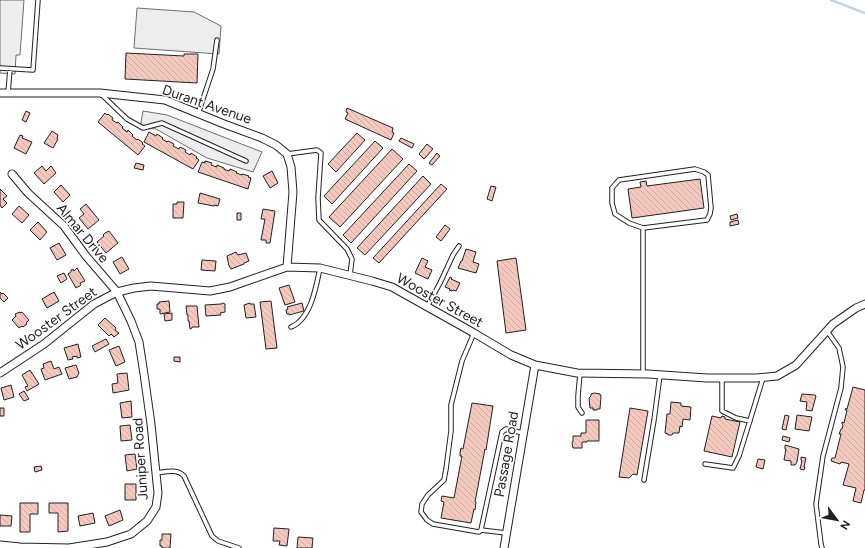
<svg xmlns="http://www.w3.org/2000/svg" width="865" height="548" font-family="Figtree,sans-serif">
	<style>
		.parking { fill: #ededed; stroke: #6f6f6f }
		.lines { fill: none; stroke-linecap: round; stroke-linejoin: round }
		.stream { stroke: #c7d3dd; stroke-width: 2.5 }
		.building { fill: url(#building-back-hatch); stroke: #222 }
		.lane-casing { stroke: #222; stroke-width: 5.5 }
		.street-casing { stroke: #222; stroke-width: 9 }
		.lane { stroke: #fff; stroke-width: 3.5 }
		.street { stroke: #fff; stroke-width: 7 }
		.labels { text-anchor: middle; stroke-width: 3; stroke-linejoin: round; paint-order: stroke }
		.street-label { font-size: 14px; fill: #222; stroke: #fff }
	</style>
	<defs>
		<pattern id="building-back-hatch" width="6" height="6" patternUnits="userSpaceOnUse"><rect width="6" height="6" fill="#f3c9c0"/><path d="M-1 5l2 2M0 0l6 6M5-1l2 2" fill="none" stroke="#d0aca5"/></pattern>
	</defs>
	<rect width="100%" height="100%" fill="#fff"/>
	<path class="parking" d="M0,0h24l-4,55h-4l-1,19 -15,-1z
		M137,8l57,4 27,14 -2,28 -85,-6z
		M143,111l24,4 95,37 -9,20 -46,-14 -51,-29 -16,-1z"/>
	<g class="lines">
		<path class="stream" d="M831,0l34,13"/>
	</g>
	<path class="building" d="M126,53l58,3v-2h14l-1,29 -72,-4z
		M347,108l46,20 -1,4 2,1 -3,7 -46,-21 3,-6 -2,-1z
		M26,111l4,2 -4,9 -4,-2z
		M105,113l2,2 1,-1 5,4 -1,2 5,3 1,-1 5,5 -1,1 5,4 1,-2 5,5 -1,1 5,4 1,-1 5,4 -1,1 3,2 -7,9 -40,-33z
		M52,131l6,4 -1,4h1l-5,9 -9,-5z
		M149,132l7,4 1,-2 6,4 -1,1 5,3 1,-1 6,3 -1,2 6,3 1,-2 6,3 -1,2 5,3 1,-2 6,4 -1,1 3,2 -6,9 -49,-27z
		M357,133l8,7 -29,32 -8,-8z
		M20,135l3,1 -1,2 10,4 -6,12 -12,-6z
		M401,138l13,6 -2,4 -13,-7z
		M375,141l8,7 -51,56 -8,-8z
		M427,144l6,5 -9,10 -5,-5z
		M392,149l11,10 -63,68 -11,-10z
		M437,153l3,3 -8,9 -3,-2z
		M205,161l7,2 -1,2 6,2v-2l7,3v1l2,1 3,1 1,-2 7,3 -1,1 6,2v-1l7,2 -1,1 3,1 -3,11 -50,-17 4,-10 3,1z
		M136,163l8,2 -1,5 -9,-2z
		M409,164l8,7 -66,72 -8,-8z
		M42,166l4,5 5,-5 5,7 -12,11 -10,-11z
		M272,171l6,12 -8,5 -7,-12z
		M423,176l8,8 -66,71 -8,-7z
		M700,179l4,29 -72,10 -4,-29 13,-2 -1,-5 6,-1 1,5z
		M441,184l6,5 -68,74 -6,-5z
		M61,185l9,10 -7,7 -9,-10z
		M491,186l5,1 -4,14 -5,-2z
		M0,189l7,7 -4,3 4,4 -5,5 -2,-3z
		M200,193l20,6 -2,7 -4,-1v1l-16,-3z
		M177,202h7l-1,16h-10v-14h4z
		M86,204l13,16 -11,9 -9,-11 5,-4 -4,-5z
		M19,206l10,9 -7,8 -10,-9z
		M263,209l12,2 -5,32h-4v-3h-5l4,-21h-4z
		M237,213h4v7h-4z
		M737,214l1,4 -7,2 -1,-4z
		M738,220l1,4 -9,2v-4z
		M38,222l9,10 -7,8 -10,-10z
		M445,225l5,4 -9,12 -5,-4z
		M109,231l9,12 -12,10 -9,-11 7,-6 -1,-1 2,-2z
		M59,243l7,12 -9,5 -7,-12z
		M466,249l10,3 -3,10 6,2 -3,9 -18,-5 3,-7h1z
		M236,252l2,3 8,-2 3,8 -5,2v1l-13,5 -2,-3 -2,-10z
		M122,257l7,12 -9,5 -7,-12z
		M422,258l6,3 -3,6 7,3 -4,9 -13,-6z
		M516,258l10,72 -20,3 -9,-72z
		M202,260l14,1 -1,10 -14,-1z
		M77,268l8,13 -5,2 1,2 -5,3 -8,-14 3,-2v-2l2,-1 1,2z
		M64,273l3,6 -6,4 -4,-7z
		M450,277l2,1 -1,1 9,4 -4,8 -3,-1 -1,1 -3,-1 1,-1 -5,-2z
		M289,285l6,17 -10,3 -6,-17z
		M0,292l2,2 1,-1 5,5 -4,4 -4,-4z
		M54,292l5,9 -12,7 -5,-9z
		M169,301l1,11 -10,2v-5h-3v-5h2v-2z
		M271,301l6,47 -11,1 -6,-47z
		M223,303l2,1v8l-5,1 1,2 -15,1 -1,-11 16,-1z
		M250,303v1h4l2,13 -10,1 -2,-13z
		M302,303l2,8 -15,4v-1h-2l-1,-4 2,-1 -1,-2z
		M186,306h11l2,21h-7v1l-2,1 -1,-8h-1v-6h-1z
		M20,312v1l2,-1 7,8 -3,3 1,1 -4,3 -1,-1 -3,2 -7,-8 4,-4 -1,-2z
		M172,313v7l-7,1 -1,-7z
		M105,318l11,10 -1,2 4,3 -5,4 -3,-3 -2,2 -11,-11z
		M106,339l3,5 -14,8 -3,-6z
		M78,344l3,13 -4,1v-2l-5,1 1,2 -5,1 -4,-12z
		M119,346l6,16 -9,4 -7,-16z
		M174,357h6v5l-6,-1z
		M51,361l3,8 5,-2 3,7 -17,6 -4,-11 3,-1 -1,-4z
		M76,365l3,8 -2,4 -8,2 -4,-11z
		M30,370l9,14 -12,7 -2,-4 3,-1 -6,-11z
		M127,373l2,17 -16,3 -1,-9 6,-1 -1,-9z
		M11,385l3,12 -10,3 -3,-12z
		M853,387l12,3v100h-1l-3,13 -8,-2 3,-13 -13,-3 6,-21 -8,-2 -1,2 -9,-3 1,-3h3l6,-24h-2l2,-5h1l1,-4 -1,-1v-2l2,1 3,-13h-2l1,-2 1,1z
		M24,391l5,8 -5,2 -5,-7z
		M594,393l6,1 1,2 -1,13h-3v1h-4v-2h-3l-1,-10 2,-2v-2z
		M802,394l13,1 1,1 -4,15 -6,-1 1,-8 -7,-1z
		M131,401l1,16 -10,1 -2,-15z
		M671,402l10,1v3l10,1 -1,13 -7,-1 -1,8 -2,-1 -1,7h-6l-1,2h-4v-1l-3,-1 2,-19h3z
		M472,403l21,3 -7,44 -1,-1 -10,53h1l-1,8 -1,-1 -3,14 -30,-5 3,-16 -3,-1 1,-5 12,2 8,-42h-2v-3l1,-5 2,1z
		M0,408h4v8h-4z
		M630,408l18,3 -11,64 -4,-1 -4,4 -10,-1z
		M785,415l4,1 -3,14 -4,-1z
		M797,415l15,2 -3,14 -14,-2z
		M712,416l9,2 1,-2 3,1v2l15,3 -8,35 -28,-6z
		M586,420h13v21h-12v1h-5v6h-9l-1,-5 1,-2v-5h8v-3h5z
		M130,425l2,15 -11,1 -1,-15z
		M783,436l7,2 -1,4 -7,-2z
		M785,445l14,4 -2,13 -2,3h-4v-4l-7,-1 2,-11h-1z
		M135,454l2,15 -10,2 -2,-16z
		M801,457l5,1 -2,9h1l-1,3 -4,-1 2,-8 -1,-1z
		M758,459l7,1 -2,9 -7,-2z
		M41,466l1,4 -7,2 -1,-5z
		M125,484h11v16h-11z
		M20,503h18v11h-8v18h-10z
		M49,503h19v28l-10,1v-19h-9z
		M120,510l3,10 -14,6 -4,-10z
		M93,513l2,10 -15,3 -2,-10z
		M0,515l12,1 -1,10h-11z
		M274,528l15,1 -2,17 -8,-1 1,-4h-7z
		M162,534h9l-1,14h-8v-2h-2v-6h2z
		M298,537l15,1 -1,10h-15z"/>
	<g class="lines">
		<g class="lane-casing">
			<path id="lane" d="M0,68l33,2 5,-70
				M8,93l2,-24
				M101,94l26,25 16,9 19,-5 84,38
				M198,114l15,-45 4,-29
				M287,154l30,-4 4,3 -3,45 1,22 28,29 5,10 -2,16
				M427,307l13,-24 13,-28 6,-9
				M291,327c20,-8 25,-40 29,-59
				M474,333l-12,28 -11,44v26l-5,38 -2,11 -16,15 -6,9 -1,8 6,8 6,4 46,8 2,-2 21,-98 4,-3 17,4
				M580,373l-2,23v11l4,6
				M643,374v-146l-14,-5 -14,-9 -3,-11v-15l7,-8 76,-11 9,3 4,3 3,33 -1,6 -3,6 -64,8
				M722,378v33l14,7 14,3
				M705,464l28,4 6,-12 24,-78
				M156,473c9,-1 21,-5 28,3l28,60 6,5 21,7
				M644,480l10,-60 6,-45
				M481,530l25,3
				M822,548l-1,-4 -5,-40 7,-48 18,-68 2,-21 -4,-19 -12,-17"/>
		</g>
		<g class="street-casing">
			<path id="street" d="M0,93h100l65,7 59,24 38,14 14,7 11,9 4,13 2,25 -6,75
				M0,373l44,-29 50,-40 23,-12 17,-4 17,-2 59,5 20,-4 14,-5 43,-15 33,1 52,13 20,6 82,46 37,22 24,10 42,8 71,1 59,4h49l21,-2 19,-11 37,-41 23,-16 9,-4
				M0,545l20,2 49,1 38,-6 24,-8 16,-13 9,-14 2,-14 -7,-69 -7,-50 -5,-32 -8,-21 -14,-29 -31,-36 -22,-30 -36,-33 -16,-19
				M504,548l31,-183"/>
		</g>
		<use href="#lane" class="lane"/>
		<use href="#street" class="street"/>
	</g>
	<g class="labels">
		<g class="street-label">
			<text transform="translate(207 104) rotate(19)" y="5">Durant Avenue</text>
			<text transform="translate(83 233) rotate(50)" y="5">Almar Drive</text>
			<text transform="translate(440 300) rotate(29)" y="5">Wooster Street</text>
			<text transform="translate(56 318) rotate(-36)" y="5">Wooster Street</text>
			<text transform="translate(506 454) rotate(-80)" y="5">Passage Road</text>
			<text transform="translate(140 459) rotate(-94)" y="5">Juniper Road</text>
		</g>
	</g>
	<g transform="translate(837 520) rotate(122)" stroke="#ffffff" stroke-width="3" paint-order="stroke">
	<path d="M0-3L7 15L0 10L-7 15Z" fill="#222222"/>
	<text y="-6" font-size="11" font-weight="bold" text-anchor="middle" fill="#222222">N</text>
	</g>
</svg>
